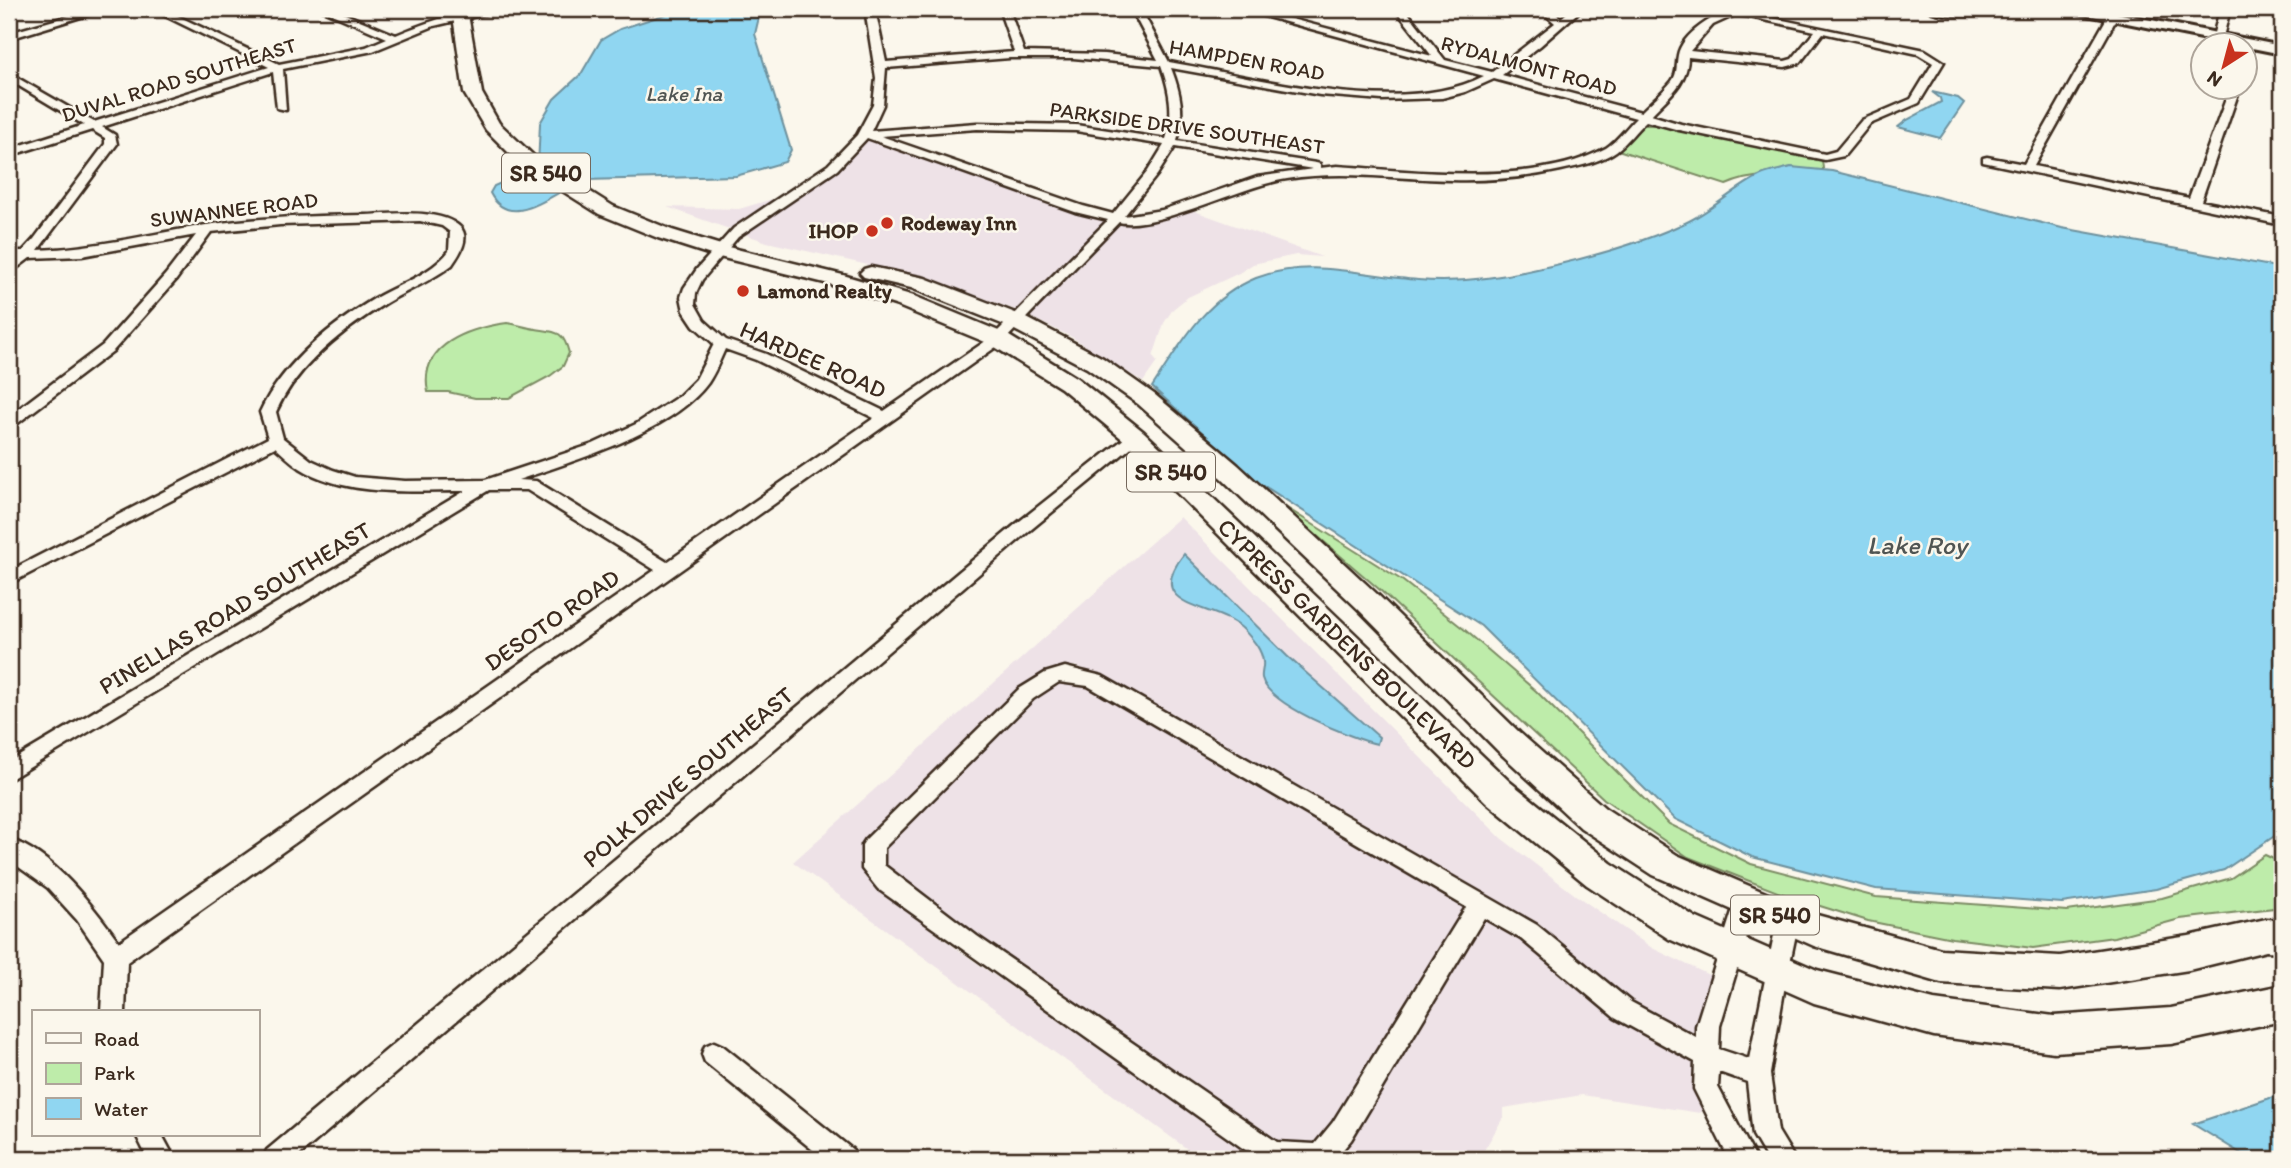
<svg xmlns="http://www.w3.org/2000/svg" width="2291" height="1168" font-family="Itim,sans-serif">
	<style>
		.built { fill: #eee2e7; fill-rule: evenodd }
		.green { fill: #beecaa; stroke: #7c8b64; stroke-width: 2 }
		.water { fill: #90d6f1; stroke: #6e919d; stroke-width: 2 }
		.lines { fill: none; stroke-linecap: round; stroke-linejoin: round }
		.street-casing { stroke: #3b2a1e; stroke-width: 5 }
		.secondary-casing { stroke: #3b2a1e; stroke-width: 6 }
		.primary-casing { stroke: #3b2a1e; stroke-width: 5 }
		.street { fill: #fbf7ec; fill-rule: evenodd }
		.secondary { fill: #fbf7ec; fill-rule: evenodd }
		.primary { fill: #fbf7ec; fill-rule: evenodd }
		.poi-dot { fill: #c8321e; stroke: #fbf7ec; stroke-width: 2.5 }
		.labels { text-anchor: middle; stroke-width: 5; stroke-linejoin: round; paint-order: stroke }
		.far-street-label { font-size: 21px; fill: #3b2a1e; stroke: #fbf7ec }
		.far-water-label { font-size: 21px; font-style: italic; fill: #505553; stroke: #fbf7ec }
		.far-poi-label { font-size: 21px; font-weight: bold; fill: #3b2a1e; stroke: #fbf7ec; text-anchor: start }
		.shield { fill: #fbf7ec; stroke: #75685c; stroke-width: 2 }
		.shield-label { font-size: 23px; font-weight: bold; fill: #3b2a1e }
		.street-label { font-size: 24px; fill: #3b2a1e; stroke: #fbf7ec }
		.water-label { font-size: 26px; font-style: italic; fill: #505553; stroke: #fbf7ec }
	</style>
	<rect width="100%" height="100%" fill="#fbf7ec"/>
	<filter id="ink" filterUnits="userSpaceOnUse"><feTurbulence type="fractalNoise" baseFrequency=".0143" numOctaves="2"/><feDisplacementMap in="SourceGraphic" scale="14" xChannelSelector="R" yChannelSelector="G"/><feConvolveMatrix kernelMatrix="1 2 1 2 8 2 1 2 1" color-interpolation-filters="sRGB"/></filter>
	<g filter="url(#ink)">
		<path class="built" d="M867,138l208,73 32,10 -89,90 -80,-30 -171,-39 -26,-9 91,-58z
			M783,196l-51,34 -65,-23 72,2z
			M1186,208l136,49 -26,-2 -43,9 -14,9 -51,24 -15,12 -9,14 -11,34 4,5 -14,20 -73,-46 -42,-20 90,-93 28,-2z
			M1180,517l321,321 73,56 78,54 59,28 -14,45 -1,16 -67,-36 -63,-54 -32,-23 -433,-249 -26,-9 -26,3 -29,19 -94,90 -60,62 -4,8 2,28 14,14 83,62 295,207h-55l-408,-297zM1204,571l9,14 74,71 92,81 -42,-6 -66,-38 -9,-15 1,-18 -8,-18 -18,-19 -51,-20z
			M1068,680l21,7 376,220 -133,216 -17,21 -18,1 -20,-4 -300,-207 -93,-71v-17l148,-148 26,-16z
			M1485,918l68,44 31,31 33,26 78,43 -1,24 9,22 -3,5 -118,-18 -78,13v8l-25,43h-143l17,-21z"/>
		<path class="green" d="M1644,125h11l167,35 2,17c-33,-1 -67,-6 -98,8l-108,-35z
			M507,323c10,1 19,5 29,6 20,3 27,1 33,24l-6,13 -13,10 -41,22h-34l-27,-6h-20c-10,-48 42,-64 79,-69z
			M1279,503l124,78 62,49 71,61 133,133 82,40 125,33 191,14 95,-13 69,-20 34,-23 17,8v44l-102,12 -66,18 -81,11 -81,-10 -84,-17 -80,-25 -100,-39 -84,-58 -224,-209z"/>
		<path class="water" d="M742,10l12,2 5,5 -4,17 36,116 -6,12 -49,14 -150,4c-27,6 -74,56 -96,13l4,-7 44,-19 2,-44 14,-24 27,-25 20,-34 19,-11 56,-18z
			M1932,92l26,6 6,5 -24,35 -42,-11 9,-7 34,-18 -1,-4z
			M1791,167l41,4 230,57 220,40v563l-58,39 -68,19 -94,14 -186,-14 -124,-32 -77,-38 -194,-193 -226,-146 -103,-93c29,-44 53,-88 104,-109 55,-21 106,-2 162,2 38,3 73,-1 110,-9 53,-11 107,-25 157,-48 27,-12 49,-35 76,-48 9,-4 20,-5 30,-8z
			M1184,554l103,102 92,81 -2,7c-26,-6 -109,-39 -115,-66 -1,-5 2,-11 1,-16 -1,-13 -11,-23 -19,-32 -27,-28 -104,-19 -60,-76z
			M2282,1094v65h-32l-57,-35z"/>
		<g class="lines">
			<g class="street-casing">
				<path id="street" d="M93,9h14l-98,30v-6z
					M151,9h12l116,55 87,-17 21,-9 -67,-29h13l63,26c34,-14 73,-28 110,-26l-72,17 -61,25 -90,18 3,41 -9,-2 -4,-36 -171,55 13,8 2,9 -79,106c57,-2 112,-16 168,-25 53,-8 107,-9 160,-10 25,-1 74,-7 94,12 11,11 -1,28 -8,38 -21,16 -44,25 -66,38 -42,26 -90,63 -110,109l7,26 28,22 22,10 22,7 50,4 80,-1 108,-36 43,-20 43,-28 17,-17 18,-35 -20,-18 -10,-15 -3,-14 3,-9 13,-19 37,-41 94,-63 29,-30 16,-30 3,-27 -11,-69h10l11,53 128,-10 -15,-43h10l15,43 81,2 53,6 -27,-51h10l28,53c89,15 232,57 315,14l-246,-67h15l179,47 -37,-47h10l40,51 47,12 63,-49 -16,-14h11l11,9 11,-9h10l-42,37 -38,29 139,37c10,-10 22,-20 31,-31 6,-8 4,-16 6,-26 4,-21 37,-42 57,-45l190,40 19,12 -25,41 -49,21 -26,32 -19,4 -146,-30 -33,-9c-10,9 -19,22 -30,30 -15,11 -37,15 -55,19 -35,8 -73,11 -110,10 -56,-1 -109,-10 -164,-1 -43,6 -133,52 -168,43l-116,120 -876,620 -2,50h-24l3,-53 -27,-39 -29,-32 -39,-28v-21c44,14 84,67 110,103l536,-372 -128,-80h-38l-480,290v-18l456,-271c-54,0 -118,6 -165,-23 -9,-6 -17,-14 -25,-21l-266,137v-13l259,-133 -8,-26c23,-49 72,-88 117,-115 25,-14 54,-23 72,-46l1,-19 -8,-6 -22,-5 -140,4 -69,7 -35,48 -63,71 -99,75 -5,2v-12l94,-71 63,-71 30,-39 -114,21 -52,2 -21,16v-11l5,-4h-5v-8h14l11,-12 71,-95v-6l-13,-8 -83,26v-7l75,-24 -75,-45v-7l85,49 175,-55zM1735,15l10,1 70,15 -23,28 -7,2 -95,-10 23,-26zM1823,33l95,21 15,9 -22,36 -49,21 -26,31 -11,3 -144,-30 -30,-9c17,-18 37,-32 37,-58l97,10 15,-4zM1010,58h63l88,8c9,25 13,48 5,73l-90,-14 -99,-2 -106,8 12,-26 3,-37zM1171,68l149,27 62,5 60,-2 23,-6 29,-13 142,39c-9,9 -19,23 -30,30 -71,39 -191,23 -269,18l-17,2v-4l-4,-1 -139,-22c8,-26 4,-48 -6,-73zM977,129l99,2 88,14 -16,26 -35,43 -30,-8 -202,-70zM867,138l208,74 33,8 -115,116 -109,75 -118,-57 -40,-14 -22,-20 -9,-16 1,-11 6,-13 36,-43 99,-67zM1175,147l138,22 -56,8 -95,33 -38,6 33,-41zM725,349l31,11 118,58 -207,144 -131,-81 -18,-1c56,-19 154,-48 190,-97 7,-10 12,-23 17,-34z
					M2220,9h10l-7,28 -5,3 -5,-3z
					M2113,13l5,3 -84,150 155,32 41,-110h10l-39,113 81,16v8l-299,-63v-4l4,-1 37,7 84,-148z
					M2249,40l5,3 -3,12 -5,3 -3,-12z
					M1135,432l5,2 3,3 -3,3 -112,92 -733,627h-32l4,-9 749,-626 114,-90z
					M1065,667l37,9 435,249 94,77 65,35v-11l39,-124 3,-7 8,-3 8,3 3,7 -37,124 -1,23 30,10 28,-139 3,-7 8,-3 8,3 3,7 -15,71 -14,83 8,57 17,28h-28l-14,-24 -6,-53 -28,-10 -1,15 38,72h-27l-35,-70 1,-27 -80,-44 -94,-79 -37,-21 -133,222 -16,19h-77l-380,-270 -16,-20v-24l4,-6 153,-150 26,-16zM1059,682l29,4 378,221 -133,215 -18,22 -38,-2 -300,-206 -93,-71v-17l149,-149z
					M714,1042l9,4 130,104 4,9h-33l-119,-97 -3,-8 3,-8z
					M136,1135h26l13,24h-27z"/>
			</g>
			<g class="secondary-casing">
				<path id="secondary" d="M1928,9h71c-11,8 -62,8 -71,0z
					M2070,9h26l186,37v8l-205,-41z"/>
			</g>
			<g class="primary-casing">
				<path id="primary" d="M452,9h15l15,84 17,30 36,34 78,49 59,24 52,16 119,29 71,21 92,38 71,44 67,54 366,350 101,81 84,54 122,53 117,30 120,16 117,-8 111,-23v36l-111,23 -117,8 -120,-16 -120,-33 -145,-64 -82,-54 -101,-83 -360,-360 -65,-54 -71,-44 -92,-38 -69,-22 -118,-29 -53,-17 -59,-24 -78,-49 -35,-35 -22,-37z
					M871,267l54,11 98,38 80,42 51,36 84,71 140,130 142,138 85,75 72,47 140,60 124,34 119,7 129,-20 77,-17 16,1v32l-16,-1 -77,19 -129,20 -119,-7 -127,-37 -161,-71 -72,-47 -83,-77 -140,-142 -138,-132 -82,-73 -51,-36 -80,-42 -96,-38 -47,-11 -4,-4 4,-4z"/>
			</g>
			<use href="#street" class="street"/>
			<use href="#secondary" class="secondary"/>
			<use href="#primary" class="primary"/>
		</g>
	</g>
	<g class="poi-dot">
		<circle cx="887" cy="223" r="7"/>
		<circle cx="872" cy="231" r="7"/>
		<circle cx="743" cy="291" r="7"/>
	</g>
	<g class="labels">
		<g class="far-street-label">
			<text transform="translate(1247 60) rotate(10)" y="7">HAMPDEN ROAD</text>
			<text transform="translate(1529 66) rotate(15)" y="7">RYDALMONT ROAD</text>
			<text transform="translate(179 80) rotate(-17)" y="7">DUVAL ROAD SOUTHEAST</text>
			<text transform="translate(1187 128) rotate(8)" y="7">PARKSIDE DRIVE SOUTHEAST</text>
			<text transform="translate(234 210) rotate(-7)" y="7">SUWANNEE ROAD</text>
		</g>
		<g class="far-water-label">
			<text x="684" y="101">Lake Ina</text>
		</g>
		<g class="far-poi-label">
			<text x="901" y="230">Rodeway Inn</text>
			<text x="858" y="238" text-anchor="end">IHOP</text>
			<text x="757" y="298">Lamond Realty</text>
		</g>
		<g class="shield">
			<rect x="502" y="153.5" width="88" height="39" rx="5"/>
			<rect x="1127" y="452.5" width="88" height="39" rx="5"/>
			<rect x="1731" y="895.5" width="88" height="39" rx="5"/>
		</g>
		<g class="shield-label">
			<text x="546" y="181">SR 540</text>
			<text x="1171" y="480">SR 540</text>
			<text x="1775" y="923">SR 540</text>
		</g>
		<g class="street-label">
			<text transform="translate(813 360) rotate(24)" y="8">HARDEE ROAD</text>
			<text transform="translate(235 608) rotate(-31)" y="8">PINELLAS ROAD SOUTHEAST</text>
			<text transform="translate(552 620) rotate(-35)" y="8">DESOTO ROAD</text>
			<text transform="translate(1347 644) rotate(44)" y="8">CYPRESS GARDENS BOULEVARD</text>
			<text transform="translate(688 777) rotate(-40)" y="8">POLK DRIVE SOUTHEAST</text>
		</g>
		<g class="water-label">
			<text x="1917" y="554">Lake Roy</text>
		</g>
	</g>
	<rect width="2291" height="1168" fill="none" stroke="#fbf7ec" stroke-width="35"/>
	<rect x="18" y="18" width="2256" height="1133" fill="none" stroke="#3b2a1e" stroke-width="2.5" filter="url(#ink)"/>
	<rect x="32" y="1010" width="228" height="126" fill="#fbf7ec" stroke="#aea59a" stroke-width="2"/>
	<rect x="46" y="1033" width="35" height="10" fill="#fbf7ec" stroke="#aea59a" stroke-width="2"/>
	<text x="94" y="1046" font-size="21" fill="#3b2a1e">Road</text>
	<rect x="46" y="1063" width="35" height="21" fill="#beecaa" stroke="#aea59a" stroke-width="2"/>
	<text x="94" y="1080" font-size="21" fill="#3b2a1e">Park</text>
	<rect x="46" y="1098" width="35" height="21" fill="#90d6f1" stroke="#aea59a" stroke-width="2"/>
	<text x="94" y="1116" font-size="21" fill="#3b2a1e">Water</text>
	<g transform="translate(2224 66) rotate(216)"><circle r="33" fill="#fbf7ec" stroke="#aea59a" stroke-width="2"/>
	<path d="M0-5L12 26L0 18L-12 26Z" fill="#c8321e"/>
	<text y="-10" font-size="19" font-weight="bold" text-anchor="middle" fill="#3b2a1e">N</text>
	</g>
</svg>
